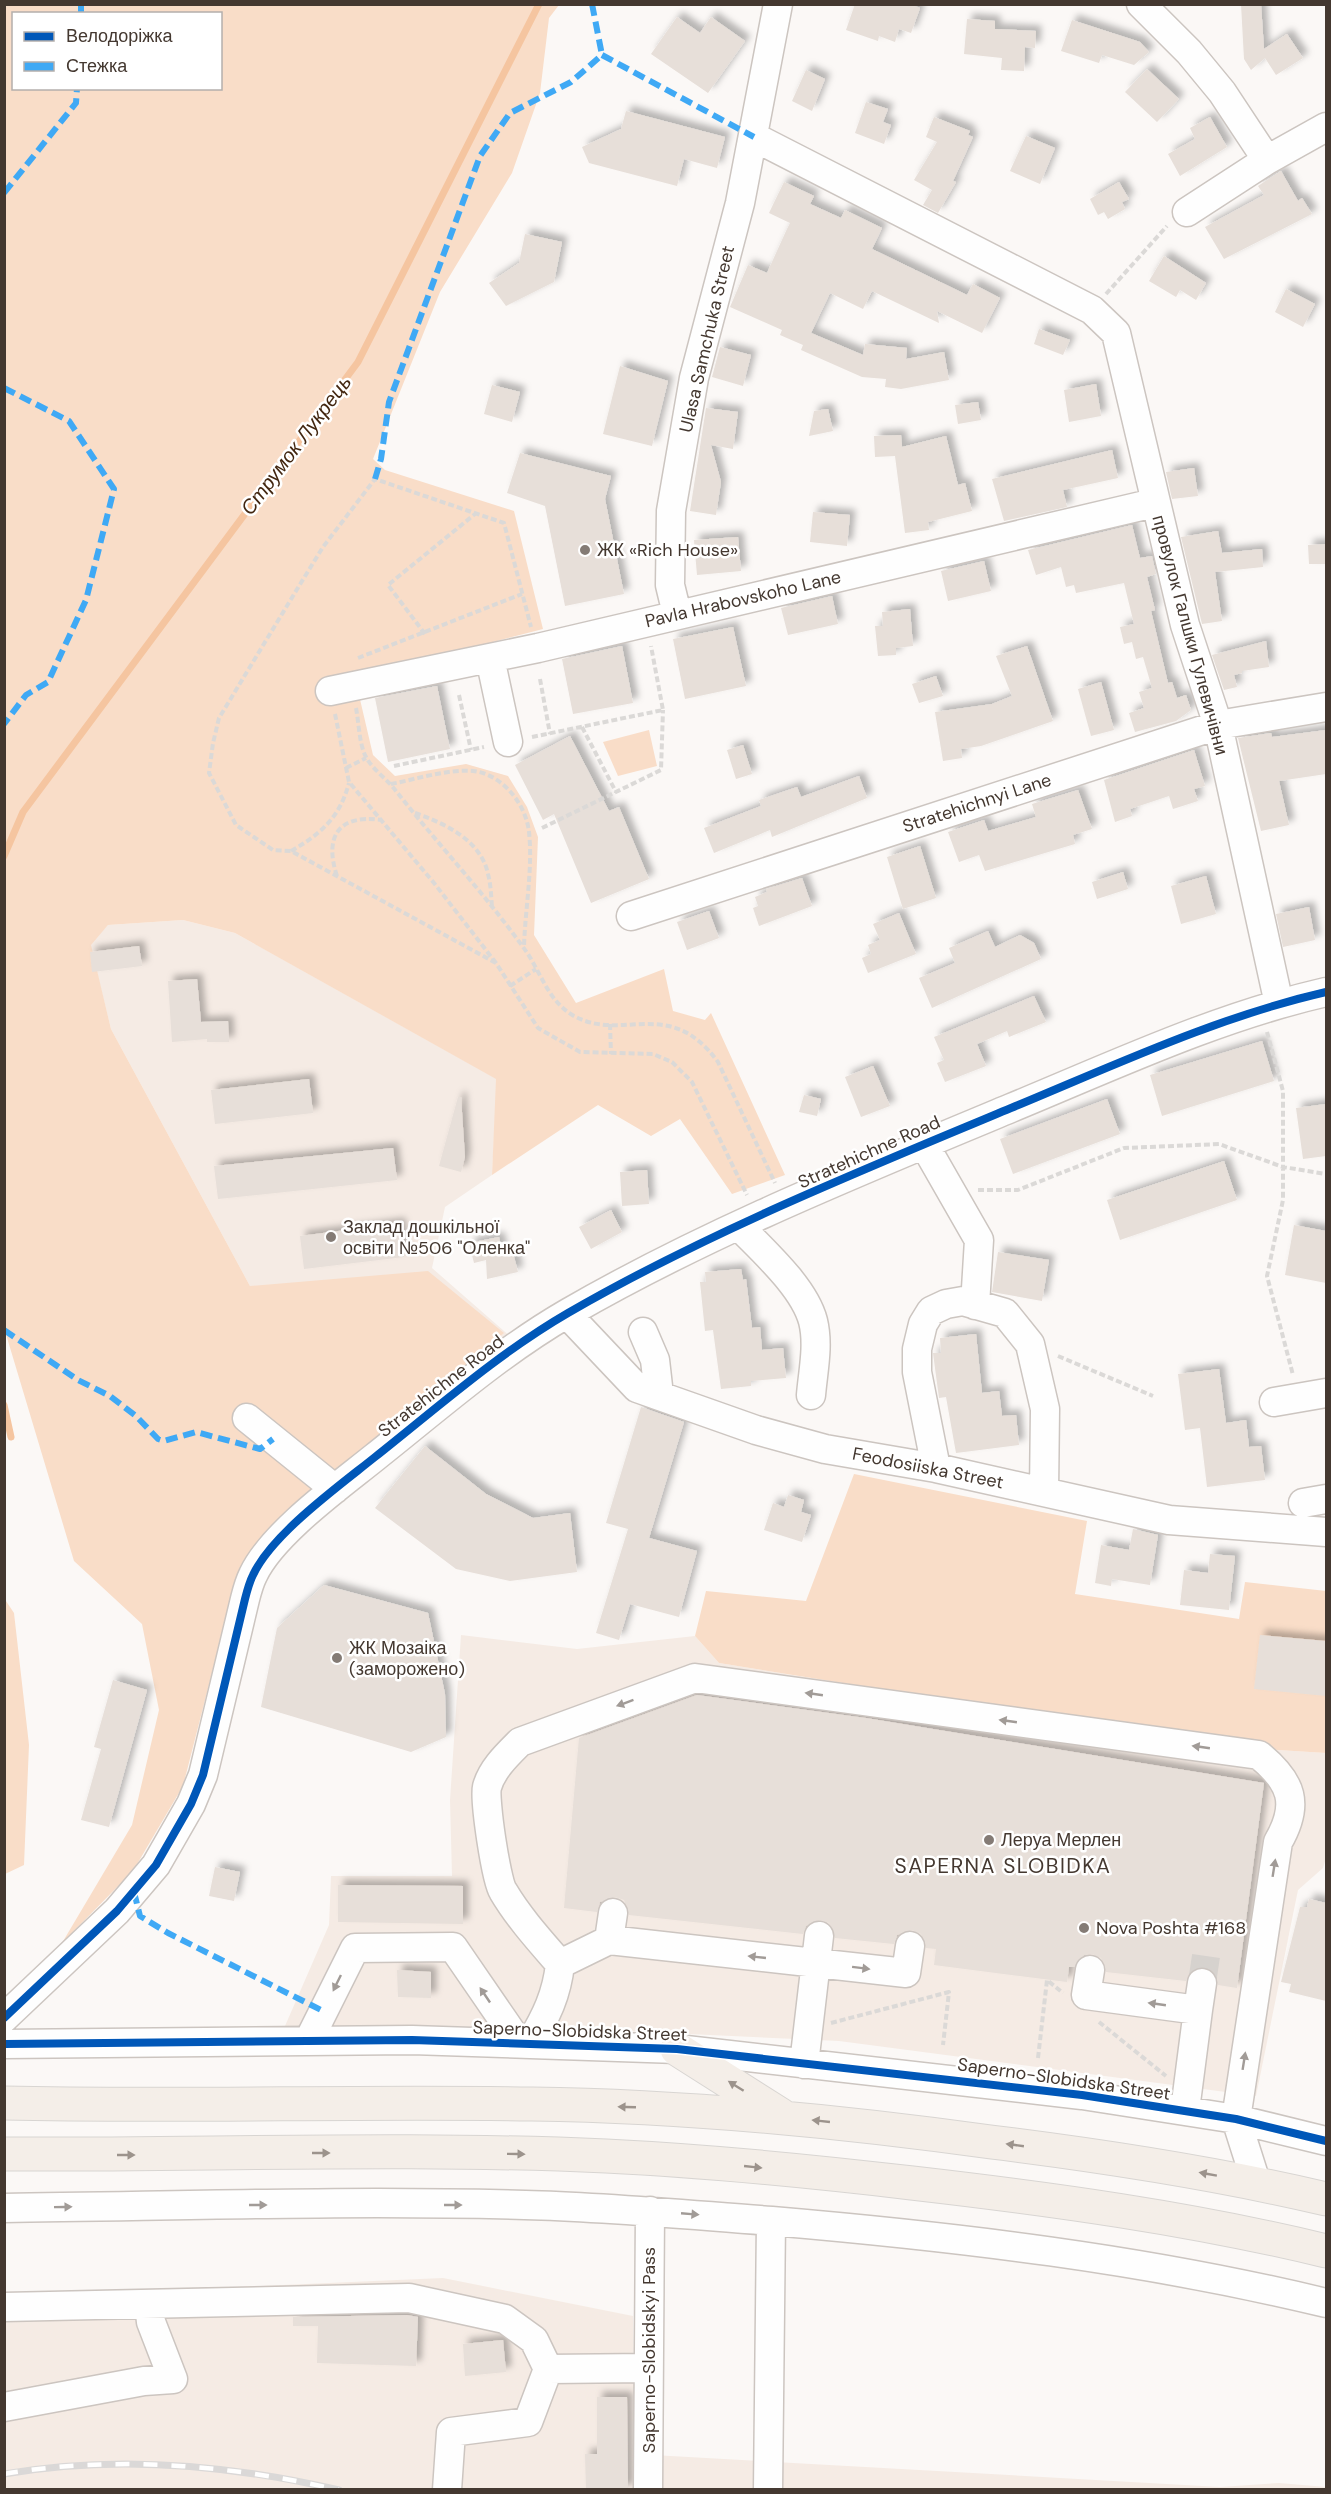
<svg xmlns="http://www.w3.org/2000/svg" width="1331" height="2494" font-family="'DM Sans',sans-serif">
	<style>
		.built { fill: #f5ebe4 }
		.green { fill: #f9ddc8; fill-rule: evenodd }
		.lines { fill: none; stroke-linecap: round; stroke-linejoin: round }
		.stream { stroke: #f5c5a0; stroke-width: 7 }
		.building { fill: #e7dfd9; filter: url(#shadow) }
		.minor-tunnel { stroke: #d6d2ce; stroke-width: 28; stroke-dasharray: 28 14; stroke-linecap: butt }
		.minor-casing { stroke: #ccc5c0; stroke-width: 31 }
		.major-casing { stroke: #d8d5d2; stroke-width: 35 }
		.path { stroke: #dbd9d7; stroke-width: 4; stroke-dasharray: 6 3; stroke-linecap: butt }
		.minor { stroke: #fefefe; stroke-width: 28 }
		.major { stroke: #f4eee8; stroke-width: 33 }
		.rail-casing { stroke: #dad8d7; stroke-width: 7 }
		.rail { stroke: #fff; stroke-width: 4.5; stroke-dasharray: 14; stroke-linecap: butt }
		.quiet { stroke: #3fa9f5; stroke-width: 6; stroke-dasharray: 12 6; stroke-linecap: butt }
		.cycleway-casing { stroke: #fff; stroke-width: 11 }
		.cycleway { stroke: #0057b8; stroke-width: 8 }
		.oneway { fill: #a19b97 }
		.oneway2 { fill: #9c938c }
		.poi-dot { fill: #847b75; stroke: #fff; stroke-width: 2 }
		.labels { text-anchor: middle; stroke-width: 5; stroke-linejoin: round; paint-order: stroke }
		.street-label { font-size: 18px; fill: #443830; stroke: #fff }
		.poi-label { font-size: 18px; fill: #443830; stroke: #fff; text-anchor: start }
		.water-label { font-size: 20px; font-style: italic; fill: #422610; stroke: #fff }
		.quarter-label { font-size: 21px; letter-spacing: 1.5px; fill: #443830; stroke: #fff }
	</style>
	<defs>
		<filter id="shadow"><feDropShadow dx="5.5" dy="-5.5" stdDeviation="3" flood-color="#0004"/></filter>
	</defs>
	<rect width="100%" height="100%" fill="#fbf8f6"/>
	<path class="built" d="M183,920l52,13 262,146 -5,96 -47,32 -13,61 81,71 -196,157 -67,-210 -139,-257 -21,-85 18,-19z
		M461,1635l116,14 118,-13 24,27 526,85 81,5v105l-3,10 -25,22 -42,206 -417,-55 -280,-13 -274,-2 44,-101 2,-49h121l-2,-76z
		M443,2278l190,38 2,138 585,33 59,-4 47,4v2h-1321l-1,-192z"/>
	<path class="green" d="M4,5h555l-10,13 -9,75 -28,80 -72,119 -67,167 12,11 129,41 29,118 -188,49 18,77 22,21 71,-12 42,12 19,31 11,30 -4,98 42,68 88,-34 9,42 32,9 6,-7 74,162 -53,19 -52,-75 -29,17 -53,-31 -106,70 4,-96 -261,-146 -52,-13 -75,5 -17,20 20,84 139,257 178,-15 76,62 -223,184 -44,58 -54,211 -50,85 -71,72 70,-118 27,-115 -17,-86 -68,-63 -69,-230zM14,14h206v74h-206z
		M649,730l8,36 -39,10 -15,-34z
		M854,1474l233,47 -12,73 164,25 6,-37 81,9v162l-81,-5 -526,-85 -24,-27 11,-45 100,10z
		M4,1598l10,15 15,132 -5,120 -19,9z"/>
	<g class="lines">
		<path class="stream" d="M4,856l19,-44 335,-450 181,-358
			M4,1405l7,32"/>
	</g>
	<path class="building" d="M855,4h55l10,4 -9,25 -12,-4 -4,13 -16,-6 -1,5 -32,-11z
		M1241,4h20l3,45 23,-15 16,24 -27,17 -11,-17 -14,12 -7,-11z
		M677,17l23,16 11,-16 34,24 -37,52 -57,-39z
		M967,19l28,2v8l41,2 -1,17 -10,-1 -1,24 -23,-1 1,-12 -38,-4z
		M1072,20l68,22 9,10 -15,13 -32,-10 -3,8 -38,-12z
		M1147,69l32,30 -22,23 -32,-30z
		M806,70l19,9 -13,32 -20,-10z
		M866,102l22,7 -5,13 8,3 -7,19 -29,-11z
		M626,111l99,26 -8,31 -33,-9 -7,27 -88,-23 -7,-16 39,-18z
		M934,117l36,14 -2,4 5,2 -20,44 3,1 -18,31 -15,-8 9,-15 -18,-10 23,-38 -11,-5z
		M1210,117l17,30 -47,29 -12,-22 27,-15 -5,-11z
		M1026,136l29,12 -15,36 -30,-13z
		M1281,171l17,30 4,-3 10,16 -88,45 -19,-32 59,-32 -6,-9z
		M784,182l30,14 -4,8 31,14 4,-8 37,18 -10,21 95,46 6,-11 27,14 -18,35 -45,-22 2,12 -67,-32 -9,18 -33,-16 -19,40 52,22 2,-11 42,4 -1,11 38,-7 5,28 -48,9 -16,-2 1,-8 -24,-2 -61,-27 2,-5 -23,-10 2,-5 -52,-23 18,-42 19,8 20,-44 3,-6 -21,-10z
		M1119,182l10,17 -7,3 3,7 -17,10 -4,-7 -6,3 -8,-16z
		M525,234l37,8 -8,40 -48,24 -17,-23 30,-20z
		M1164,256l42,27 -10,17 -16,-10 -4,7 -27,-16z
		M1286,289l29,15 -12,23 -28,-15z
		M1039,329l31,11 -7,15 -29,-11z
		M720,347l31,8 -8,31 -31,-9z
		M620,366l48,15 -16,65 -49,-12z
		M1096,384l5,32 -32,6 -5,-32z
		M492,385l28,7 -8,30 -28,-8z
		M978,402l3,18 -23,4 -3,-19z
		M706,408l32,4 -5,37 -22,-4 10,37 -5,33 -26,-4z
		M828,409l5,22 -24,5 5,-25z
		M901,435l1,12 44,-11 12,49 7,-2 7,28 -44,11 1,8 -24,3 -10,-77 -20,1 -1,-21z
		M1112,450l6,28 -55,12 4,17 -63,14 -12,-42z
		M520,453l91,23 -6,23 19,95 -59,12 -20,-100 -38,-13z
		M1194,468l4,28 -26,3 -6,-27z
		M813,512l37,3 -3,31 -37,-4z
		M1132,525l8,33 12,-2 4,18 -9,3 8,33 -4,1 17,72 4,-1 5,16 9,-3 5,15 -15,11 -41,11 -6,-19 15,-5 -5,-16 13,-4 -9,-31 -7,2 -4,-17 -8,2 -4,-17 14,-3 -10,-41 -48,10 -2,-8 -8,2 -5,-20 -25,8 -8,-25z
		M1218,531l4,22 40,-4 1,18 -48,5 7,49 -20,3 -21,-87z
		M738,537l3,34 -44,4 -3,-35z
		M1326,544v20h-17l-1,-19z
		M984,561l7,30 -43,10 -7,-30z
		M832,596l6,28 -50,11 -7,-27z
		M910,609l3,37 -17,2v7l-18,1 -3,-30h8l-1,-14z
		M733,627l13,59 -61,13 -12,-60z
		M1266,641l3,26 -27,4v2l-8,2 3,12 -13,3 -12,-35z
		M622,646l11,57 -60,11 -11,-55z
		M1027,646l26,75 -72,25 -20,3 1,9 -19,3 -8,-49 57,-8 20,-8 -16,-40z
		M936,676l7,20 -24,7 -7,-19z
		M1101,682l13,48 -23,6 -13,-47z
		M437,686l13,63 -62,13 -13,-64z
		M1326,730v44l-47,7 10,44 -28,6 -23,-93 33,-5 1,4z
		M570,736l39,75 10,-4 30,72 -58,24 -37,-89 -11,6 -28,-55z
		M743,745l9,29 -16,5 -9,-29z
		M1194,750l11,36 -11,3 4,12 -25,8 -4,-13 -39,13 2,7 -17,6 -11,-42z
		M859,776l8,22 -95,39 -2,-7 -56,23 -10,-25 57,-22 -2,-6 38,-13 4,10z
		M1078,790l14,39 -19,6 2,9 -90,27 -6,-16 -20,7 -11,-30 36,-12 4,11 48,-14 -4,-13z
		M920,846l16,52 -33,11 -16,-52z
		M1123,872l5,17 -31,10 -5,-17z
		M1206,876l10,38 -35,10 -10,-38z
		M802,878l10,28 -53,20 -6,-18 5,-2 -3,-9 12,-5 -1,-3z
		M1309,907l6,33 -32,7 -7,-33z
		M709,911l10,27 -32,12 -10,-28z
		M899,913l17,41 -48,19 -6,-15 9,-4 -3,-9 12,-5 -7,-16z
		M988,931l7,16 25,-12 14,8 7,16 -109,49 -13,-30 36,-15 -6,-15z
		M139,946l3,20 -50,6 -2,-20z
		M197,979l4,43 27,-1 1,21h-22v-3l-35,3 -4,-61z
		M1034,996l12,26 -37,15 -2,-6 -30,13 9,22 -41,16 -8,-19 7,-3 -10,-23z
		M1262,1041l12,40 -112,35 -12,-41z
		M873,1066l17,40 -29,11 -16,-40z
		M309,1079l4,34 -98,11 -4,-34z
		M804,1095l17,4 -4,17 -18,-4z
		M458,1097h3l4,60 -4,15 -22,-6z
		M1107,1099l13,35 -107,40 -13,-35z
		M1326,1104v52l-23,3 -7,-51z
		M393,1148l4,32 -179,19 -4,-33z
		M1224,1161l13,39 -117,40 -13,-40z
		M647,1170l2,34 -27,2 -2,-34z
		M611,1210l11,22 -31,17 -12,-22z
		M400,1223l4,34 -100,12 -4,-33z
		M1294,1225l32,6v52l-41,-8z
		M499,1237l4,19 10,-3 5,19 -31,7 -1,-19 -12,3 -5,-20z
		M998,1252l51,8 -7,41 -50,-9z
		M741,1269l2,11 3,-1 6,49 8,-1 2,23 21,-2 3,30 -35,3v5l-30,3 -8,-59 -8,1 -5,-49h6l-1,-10z
		M976,1334l6,59 17,-2 3,25 14,-1 3,30 -63,8 -10,-56 -7,1 -6,-45h8l-1,-15z
		M1219,1369l7,54 20,-3 3,27 12,-1 4,34 -58,7 -7,-59 -15,2 -7,-56z
		M641,1407l43,15 -35,116 48,13 -18,66 -49,-13 -11,36 -23,-7 32,-104 -22,-6z
		M425,1446l61,48 47,24 37,-5 7,59 -67,9 -54,-12 -81,-61z
		M788,1495l16,5 -3,12 10,3 -9,27 -38,-12 9,-27 11,4z
		M1133,1529l25,6 -8,50 -38,-6 -1,7 -16,-3 6,-38 28,5z
		M1210,1554l25,2 -6,54 -49,-5 4,-35 24,3z
		M324,1585l104,28 17,81 1,43 -35,15 -150,-45 16,-79z
		M1260,1635l66,6v55l-72,-7z
		M113,1680l34,10 -38,137 -28,-7 20,-71 -7,-2z
		M697,1695l169,23 398,65 -27,205 -19,-3 -5,-15 -9,-3 -14,5 -4,9 -80,-9 -5,-14 -9,-4 -8,1 -10,12h-5l-2,15 -133,-17 2,-16 -10,-1 -5,-14 -9,-4 -15,5 -3,9 -59,-6 -6,-15 -9,-3 -14,6 -3,8 -174,-19 -5,-15 -9,-3 -15,5 -3,10 -33,-4 15,-170z
		M215,1867l25,5 -6,29 -25,-5z
		M338,1885l125,1v38l-125,-2z
		M1309,1899l17,4v98l-37,-9 2,-8 -10,-2 19,-75h7z
		M397,1970l34,2v26l-33,-1z
		M407,2315l11,2 -2,49 -99,-3 1,-37h-25v-9z
		M503,2340l3,32 -41,4 -2,-32z
		M597,2397h30l1,93h-42l-1,-36h12z"/>
	<g class="lines">
		<path class="minor-tunnel" d="M1202,1983l4,-27"/>
		<g class="minor-casing">
			<path id="minor" d="M1141,4l48,48 33,40 45,68
				M754,137l338,173 24,23 69,292 33,100 61,279
				M1187,212l80,-52 59,-33
				M677,614l-7,-29 1,-74 23,-133 46,-175 38,-199
				M490,658l18,84
				M330,691l208,-43 616,-145
				M631,916l587,-191 108,-18
				M924,1144l55,96 -4,65
				M739,1226c24,25 65,61 74,95 6,24 0,50 -2,74
				M567,1314l70,74 119,42 69,19 111,19 233,52 157,12
				M643,1332l12,28 4,35
				M1274,1402l52,-9
				M247,1418l88,71
				M936,1468l-19,-96v-23l6,-25 8,-13 15,-7 17,-3 42,12 25,31 15,65 -1,83
				M1303,1503l23,-4
				M609,1940l4,-27
				M560,1964l49,-24 297,33 4,-27
				M1090,1970l-4,25 112,15 -13,100
				M1198,2010l4,-27
				M4,2018l113,-107 39,-46 35,-61 12,-29 42,-176c2,-8 4,-16 8,-24 19,-41 86,-89 122,-118 63,-50 124,-104 193,-144 140,-81 295,-143 443,-205 104,-43 206,-91 315,-116
				M309,2040l46,-92 98,-1 66,96
				M530,2043c16,-26 27,-49 30,-79 -20,-23 -41,-46 -57,-73 -7,-11 -19,-92 -16,-104 5,-18 20,-32 33,-45l175,-64 564,77c33,27 41,49 19,87l-42,277 20,63
				M4,2044l408,-4 265,9 405,46 154,24 90,22
				M804,2064l15,-128
				M4,2208c174,-2 348,-8 521,-3 83,2 165,10 247,16 186,16 373,38 554,82
				M4,2307l405,-9 96,21 29,21 14,29 100,-1
				M4,2407l140,-26 29,-2 -22,-57 -2,-18
				M447,2490l4,-58 77,-10 20,-53
				M648,2490l2,-279
				M768,2490l3,-269"/>
		</g>
		<g class="major-casing">
			<path id="major" d="M677,2049l104,66
				M4,2103c176,4 352,-2 528,1 154,2 307,17 459,38 113,14 225,31 335,57
				M4,2154c201,1 402,-7 602,2 102,5 204,15 306,27 139,16 278,35 414,68"/>
		</g>
		<path class="path" d="M1106,294l61,-68
			M425,634l-37,-49 87,-71
			M358,658l164,-64
			M540,679l10,55
			M459,695l12,55
			M356,708c3,15 3,36 10,49 6,12 22,23 30,34 41,52 88,102 127,156 17,22 24,54 51,69 49,27 95,-21 144,46l57,121
			M335,714l14,68 85,101 62,80 42,65 42,24 73,2 19,8 20,20 55,113
			M582,727l34,65
			M532,737l131,-27 -12,-64
			M394,766l90,-19
			M346,768l20,-10
			M391,784c26,-5 56,-15 82,-13 29,3 53,33 56,61 4,36 -4,78 -5,115
			M415,813c29,10 66,27 73,61 3,11 3,22 4,33
			M542,828l119,-58 2,-60
			M291,851c30,-17 49,-34 58,-68
			M337,876c-13,-39 1,-62 44,-56
			M496,963l-205,-112 -18,-1 -37,-25 -27,-52 4,-30 6,-25 80,-132 24,-39 52,-68 129,44 27,104
			M510,986l26,-17
			M610,1024l1,30
			M1267,1032l16,59v109l-16,76 26,99
			M978,1190h40l106,-42 95,-4 64,23 43,7
			M1058,1356l95,40
			M1099,2022l67,54
			M831,2023l118,-31 -6,53
			M1038,2058l9,-78 16,13"/>
		<use href="#minor" class="minor"/>
		<use href="#major" class="major"/>
		<g class="rail-casing">
			<path id="rail" d="M4,2474c110,-19 227,-9 335,16"/>
		</g>
		<use href="#rail" class="rail"/>
		<path class="quiet" d="M592,4l10,51
			M81,14v-10
			M602,55l152,82
			M4,193l72,-90 1,-15
			M4,388l65,33 45,68 -28,111 -38,82 -22,13 -22,29
			M375,479l6,-20 8,-57 91,-246 30,-43 61,-31 31,-27
			M4,1330l74,50 32,16 26,20 22,23 6,2 32,-9 64,17 13,-10
			M134,1892l6,24 28,17 155,78"/>
		<g class="cycleway-casing">
			<path id="cycleway" d="M4,2018l113,-107 39,-46 35,-61 12,-29 42,-176c2,-8 4,-16 8,-24 19,-41 86,-89 122,-118 63,-50 124,-104 193,-144 140,-81 295,-143 443,-205 104,-43 206,-91 315,-116
				M4,2044l408,-4 265,9 405,46 154,24 90,22"/>
		</g>
		<use href="#cycleway" class="cycleway"/>
	</g>
	<defs><path id="oneway-solid" d="M-6-.8H1V-3.2L6.5 0L1 3.2V.8H-6Z" transform="scale(1.5)"/></defs>
	<g class="oneway">
		<use href="#oneway-solid" transform="translate(814 1694) rotate(-172)"/>
		<use href="#oneway-solid" transform="translate(625 1703) rotate(160)"/>
		<use href="#oneway-solid" transform="translate(1008 1721) rotate(-172)"/>
		<use href="#oneway-solid" transform="translate(1201 1747) rotate(-172)"/>
		<use href="#oneway-solid" transform="translate(1274 1868) rotate(-81)"/>
		<use href="#oneway-solid" transform="translate(757 1957) rotate(-174)"/>
		<use href="#oneway-solid" transform="translate(861 1968) rotate(7)"/>
		<use href="#oneway-solid" transform="translate(337 1983) rotate(116)"/>
		<use href="#oneway-solid" transform="translate(485 1995) rotate(-124)"/>
		<use href="#oneway-solid" transform="translate(1157 2004) rotate(-172)"/>
		<use href="#oneway-solid" transform="translate(1244 2061) rotate(-81)"/>
		<use href="#oneway-solid" transform="translate(258 2205)"/>
		<use href="#oneway-solid" transform="translate(453 2205)"/>
		<use href="#oneway-solid" transform="translate(63 2207) rotate(-1)"/>
		<use href="#oneway-solid" transform="translate(690 2214) rotate(5)"/>
	</g>
	<g class="oneway2">
		<use href="#oneway-solid" transform="translate(736 2086) rotate(-148)"/>
		<use href="#oneway-solid" transform="translate(627 2107) rotate(-178)"/>
		<use href="#oneway-solid" transform="translate(821 2121) rotate(-174)"/>
		<use href="#oneway-solid" transform="translate(1015 2145) rotate(-172)"/>
		<use href="#oneway-solid" transform="translate(321 2153)"/>
		<use href="#oneway-solid" transform="translate(516 2154) rotate(1)"/>
		<use href="#oneway-solid" transform="translate(126 2155)"/>
		<use href="#oneway-solid" transform="translate(753 2167) rotate(6)"/>
		<use href="#oneway-solid" transform="translate(1208 2174) rotate(-170)"/>
	</g>
	<g class="poi-dot">
		<circle cx="585" cy="550" r="6"/>
		<circle cx="331" cy="1237" r="6"/>
		<circle cx="337" cy="1658" r="6"/>
		<circle cx="989" cy="1840" r="6"/>
		<circle cx="1084" cy="1928" r="6"/>
	</g>
	<g class="labels">
		<g class="street-label">
			<text transform="translate(707 339) rotate(-77)" y="6">Ulasa Samchuka Street</text>
			<text transform="translate(743 599) rotate(-13)" y="6">Pavla Hrabovskoho Lane</text>
			<text transform="translate(1190 635) rotate(75)" y="6">провулок Галшки Гулевичівни</text>
			<text transform="translate(977 803) rotate(-18)" y="6">Stratehichnyi Lane</text>
			<text transform="translate(869 1152) rotate(-24)" y="6">Stratehichne Road</text>
			<text transform="translate(441 1386) rotate(-38)" y="6">Stratehichne Road</text>
			<text transform="translate(928 1468) rotate(11)" y="6">Feodosiiska Street</text>
			<text transform="translate(580 2031) rotate(2)" y="6">Saperno-Slobidska Street</text>
			<text transform="translate(1064 2079) rotate(8)" y="6">Saperno-Slobidska Street</text>
			<text transform="translate(649 2350) rotate(-90)" y="6">Saperno-Slobidskyi Pass</text>
		</g>
		<g class="poi-label">
			<text x="597" y="556">ЖК «Rich House»</text>
			<text x="343" y="1233">Заклад дошкільної<tspan x="343" dy="21">освіти №506 "Оленка"</tspan></text>
			<text x="349" y="1654">ЖК Мозаіка<tspan x="349" dy="21">(заморожено)</tspan></text>
			<text x="1001" y="1846">Леруа Мерлен</text>
			<text x="1096" y="1934">Nova Poshta #168</text>
		</g>
		<g class="water-label">
			<text transform="translate(296 445) rotate(-53)" y="7">Струмок Лукрець</text>
		</g>
		<g class="quarter-label">
			<text x="1003" y="1873">SAPERNA SLOBIDKA</text>
		</g>
	</g>
	<rect width="1331" height="2494" fill="none" stroke="#443830" stroke-width="12"/>
	<rect x="12" y="12" width="210" height="78" fill="#ffffff" stroke="#b4afac" stroke-width="1.5"/>
	<rect x="24" y="32" width="30" height="9" fill="#0057b8" stroke="#b4afac" stroke-width="1.5"/>
	<text x="66" y="42" font-size="18" fill="#443830">Велодоріжка</text>
	<rect x="24" y="62" width="30" height="9" fill="#3fa9f5" stroke="#b4afac" stroke-width="1.5"/>
	<text x="66" y="72" font-size="18" fill="#443830">Стежка</text>
</svg>
